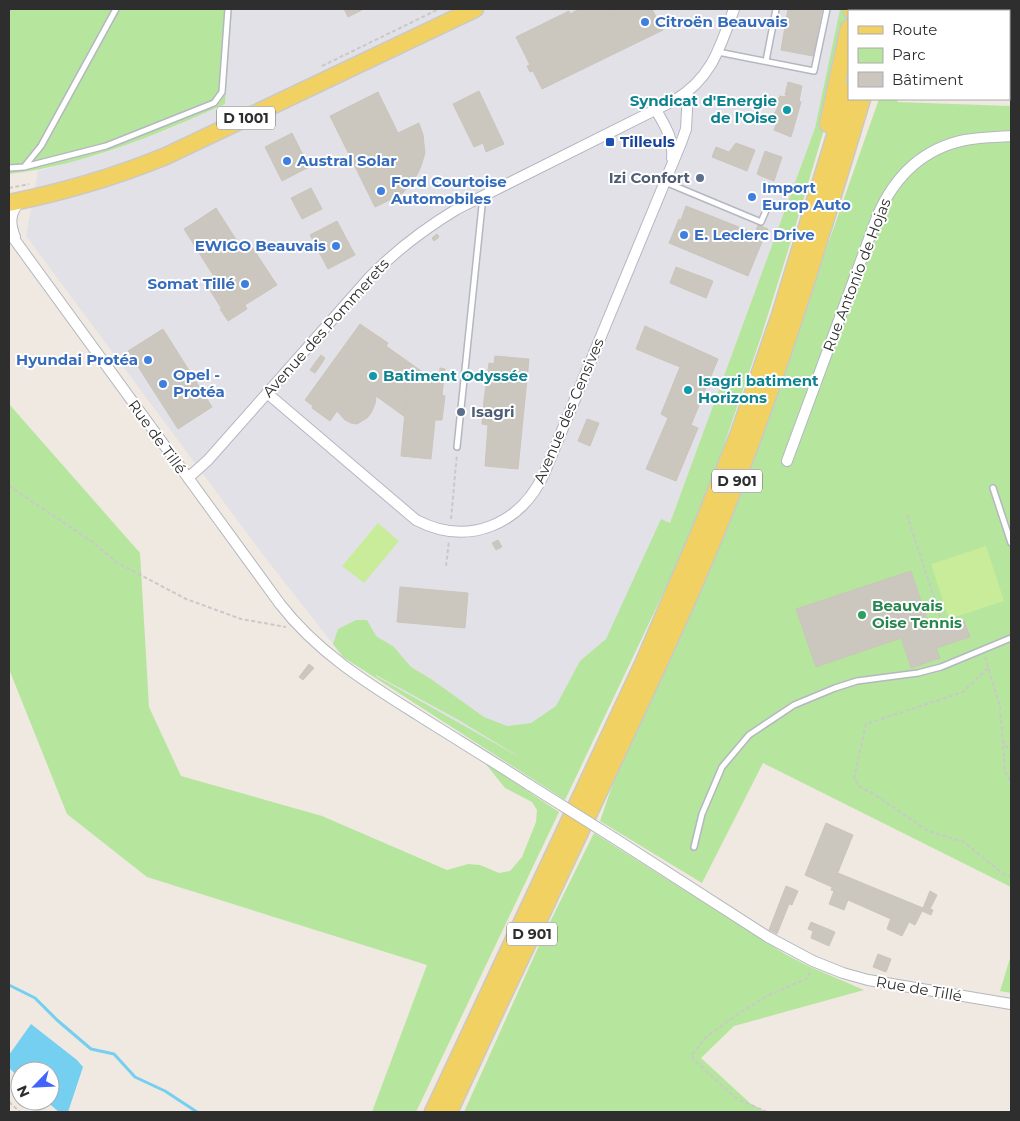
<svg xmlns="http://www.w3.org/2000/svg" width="1020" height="1121" font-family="Montserrat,sans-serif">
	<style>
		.industrial { fill: #e3e1e8 }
		.green { fill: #b6e59e; fill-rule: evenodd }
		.pitch { fill: #c9ec9a }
		.water { fill: #75cff0 }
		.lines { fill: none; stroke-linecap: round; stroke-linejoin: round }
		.stream { stroke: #75cff0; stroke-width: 3 }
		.building { fill: #cbc7bf; stroke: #cbc5ba }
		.service-casing { stroke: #b4b7c1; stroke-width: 8 }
		.minor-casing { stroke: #b4b7c1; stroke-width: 12 }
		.primary-casing { stroke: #c9c9c9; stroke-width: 19 }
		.path { stroke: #c9c9c9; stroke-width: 2; stroke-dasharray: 4 2.5; stroke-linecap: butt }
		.service { stroke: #fff; stroke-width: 5 }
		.minor { stroke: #fff; stroke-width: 10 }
		.primary { stroke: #f2d163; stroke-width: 16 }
		.minor-bridge-casing { stroke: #b4b7c1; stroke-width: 12; stroke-linecap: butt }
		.minor-bridge { stroke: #fff; stroke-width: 10 }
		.shop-dot { fill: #3f7fe0; stroke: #fff; stroke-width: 2 }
		.culture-dot { fill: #0f9aa8; stroke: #fff; stroke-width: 2 }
		.transit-dot { fill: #1a4fb4; stroke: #fff; stroke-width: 2 }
		.service-dot { fill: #5c6f8a; stroke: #fff; stroke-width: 2 }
		.leisure-dot { fill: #2e9e5b; stroke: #fff; stroke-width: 2 }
		.labels { text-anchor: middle; stroke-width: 4; stroke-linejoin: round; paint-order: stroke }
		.shield { fill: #fff; stroke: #6d6d6d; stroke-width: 1 }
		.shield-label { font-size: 14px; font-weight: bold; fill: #2e2e2e }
		.shop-label { font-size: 15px; font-weight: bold; fill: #366cbe; stroke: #fff; text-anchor: start }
		.culture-label { font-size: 15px; font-weight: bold; fill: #0d838f; stroke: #fff; text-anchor: start }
		.transit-label { font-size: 15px; font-weight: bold; fill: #164399; stroke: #fff; text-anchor: start }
		.service-label { font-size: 15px; font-weight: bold; fill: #4e5e75; stroke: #fff; text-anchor: end }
		.street-label { font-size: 15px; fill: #2e2e2e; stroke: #fff }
		.leisure-label { font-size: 15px; font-weight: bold; fill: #27864d; stroke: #fff; text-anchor: start }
	</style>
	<rect width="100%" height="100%" fill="#efe9e1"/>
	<path class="industrial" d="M232,9h608l-25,119 -154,420 -108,229 -210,-120 -79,-101 -238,-320 12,-65 67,-18 62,-23 58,-26z"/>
	<path class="green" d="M9,9h223l-7,95c-69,31 -140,61 -216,70z
		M840,9h11l-28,124 -32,108 -30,96 -62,181 -134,282 -222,-143 -10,-13 5,-15 18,-9h11l9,16 18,11 17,20 20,12 53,38 23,9 24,-3 25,-17 24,-45 26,-22 55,-120 9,4 145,-395zM376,675l81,44 64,39 -145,-82z
		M879,99h19l-1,3 114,4v781l-248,-124 -61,120 -102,-62 18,-52 115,-255z
		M9,404l131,149 9,154 32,69 141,40 125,54 21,-6 12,1 19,8 11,-2 12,-14 14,-35 1,-12 -5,-8 -27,-14 -20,-25 74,49 -143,300h-44l55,-147 -280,-88 -80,-63 -58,-145z
		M594,833l191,121 21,11 58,25 -130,36 -33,32 50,46 16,8h-303l82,-182z
		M1011,955v38l-11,-2z"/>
	<path class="pitch" d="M378,523l21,18 -35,42 -22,-17z
		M986,546l18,55 -55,18 -18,-55z"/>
	<path class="water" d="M31,1024l46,36 6,7 -15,45h-9l-13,-11h4v-30h-30v7l-11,-10v-13z"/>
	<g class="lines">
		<path class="stream" d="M9,985l26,13 22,22 34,29 23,5 21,23 30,14 32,21"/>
	</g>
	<path class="building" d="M344,9h18v1l-14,7z
		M579,9h28l19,39 -84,41 -9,-18 -3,1 -3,-6 3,-1 -14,-28 53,-26 1,3z
		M607,9h45l11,21 -37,18z
		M788,9h34l-9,47 -32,-6z
		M1009,33h2v36h-2z
		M788,82l14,4 -3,15 2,1 -10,35 -17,-7 5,-13 -5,-3 3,-5 1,-4 -3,-1 5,-8 6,1 1,-2h-2z
		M479,91l25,53 -18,8 -3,-9 -9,4 -21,-43z
		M378,92l20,41 21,-10 4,12 2,18 -4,13 -26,15 7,13 -27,13 -45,-91z
		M292,133l17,34 -27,14 -17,-34z
		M736,143l19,7 -8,21 -35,-14 4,-10 13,5z
		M765,151l5,2 -9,23 -4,-2z
		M770,153l12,4 -8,24 -13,-5z
		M421,166l-4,9 -15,19 -7,-13z
		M311,188l11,21 -20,10 -11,-21z
		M686,206l78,31 -16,39 -79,-33 10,-24 2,1z
		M216,208l28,44 8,-5 25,38 -32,20 -50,-83z
		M337,221l18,34 -27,14 -18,-34z
		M195,222l50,83 -18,12 -21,-33 9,-6 -31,-49z
		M758,225l10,4 -4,8 -9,-4z
		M437,234l2,3 -5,4 -2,-3z
		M249,241l3,6 -8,5 -3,-5z
		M676,267l37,14 -7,17 -36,-15z
		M245,305l2,4 -19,12 -8,-12 2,-1 5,9z
		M360,324l28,19 -2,3 38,27 -1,7 -15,-1 -3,38 -29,-21 -1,8 -4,9 -4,5 -10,6 -6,-1 -6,-3 -8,-9 -7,10 -18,-13 1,-2 -8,-6z
		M645,326l73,33 -27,66 7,3 -22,53 -30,-12 22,-51 -7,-4 19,-47 -44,-18z
		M163,329l49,78 -34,22 -50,-78z
		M321,355l4,3 -3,5 -5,-3z
		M495,356l34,3 -11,110 -33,-3 3,-41 -6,-1 2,-24 5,-37 5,1z
		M317,360l5,3 -7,10 -5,-3z
		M440,368l5,1 -3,26 3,1 -3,24h-7l-4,39 -30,-3 7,-77 31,2z
		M587,419l12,4 -9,23 -12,-5z
		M498,540l4,7 -6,3 -4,-7z
		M911,571l20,60 33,-11 6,17 -34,11 4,10 -29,10 -10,-30 -85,29 -20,-58z
		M400,587l68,6 -3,35 -68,-6z
		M309,664l5,4 -11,12 -4,-3z
		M826,823l27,12 -21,52 -27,-12z
		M838,873l85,35 7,-17 7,4 -7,14 3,1 -2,5 -9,-4 -7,14 -6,-3 -7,14 -15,-7 5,-14 -43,-18 -5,13 -15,-6 5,-13 -3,-1z
		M786,886l12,5 -6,14 -3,-1 -12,30 -8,-4z
		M849,897l43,18 -1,4 -43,-19z
		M811,922l24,10 -6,14 -18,-8 2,-7 -5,-2z
		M878,954l13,5 -5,13 -13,-5z"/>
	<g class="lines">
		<g class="service-casing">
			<path id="service" d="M718,52l96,19 13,-62
				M766,61l10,-52
				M24,167l82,-21 108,-43 8,-11 6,-83
				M9,168l15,-1 17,-21 75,-137
				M665,182l96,40 7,-16
				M457,447l26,-251
				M993,488l18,55
				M694,847l8,-33 20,-47 27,-32 45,-30 41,-17 22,-7 61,-8 23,-6 70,-29"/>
		</g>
		<g class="minor-casing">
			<path id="minor" d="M656,110c9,16 18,29 16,48
				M9,232l271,372c37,48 87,79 138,111 38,24 76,47 113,71
				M15,237c-6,-15 -5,-25 6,-37
				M267,393l149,127c52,27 104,5 128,-46l137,-331 5,-14 2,-37
				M787,461l90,-244c17,-40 44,-68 88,-77 15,-3 31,-3 46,-4
				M188,478l20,-18 161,-182c26,-27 55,-49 88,-69l218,-109c37,-22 45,-53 59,-91
				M614,838l154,99 45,24 30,12 25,7 143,24"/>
		</g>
		<g class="primary-casing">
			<path id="primary" d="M852,11l1,-2
				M872,11l1,-2
				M889,11v-2
				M909,11l1,-2
				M828,124l21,-96
				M9,203c54,-11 106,-26 157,-47l309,-147
				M433,1112l210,-448 58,-135 38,-96 41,-118 69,-225
				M449,1112c46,-100 93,-200 140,-299 41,-88 84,-176 121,-266 61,-146 107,-297 152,-448"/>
		</g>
		<path class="path" d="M322,66l117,-57
			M9,188l20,-4
			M9,486l85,57 22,19 70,37 55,20 45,8
			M907,515l36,110
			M451,519l6,-65
			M446,566l3,-25
			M985,657l15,50 5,65 6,10
			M988,668l-25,24 -97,32 -12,54 6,9 14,7 54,37 36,11 39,32 8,2
			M1002,740l9,12
			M9,1102l11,10
			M767,1112l-30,-13 -28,-25 -18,-18 16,-20 34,-24 26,-16 41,-18 2,-8"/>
		<use href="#service" class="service"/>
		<use href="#minor" class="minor"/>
		<use href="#primary" class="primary"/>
		<g class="minor-bridge-casing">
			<path id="minor-bridge" d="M531,786l83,52"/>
		</g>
		<use href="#minor-bridge" class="minor-bridge"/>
	</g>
	<g class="shop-dot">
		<circle cx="645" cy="22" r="5"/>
		<circle cx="287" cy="161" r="5"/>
		<circle cx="381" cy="191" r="5"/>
		<circle cx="752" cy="197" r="5"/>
		<circle cx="684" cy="235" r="5"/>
		<circle cx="336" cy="246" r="5"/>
		<circle cx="245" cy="284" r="5"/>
		<circle cx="148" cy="360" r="5"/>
		<circle cx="163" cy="384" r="5"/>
	</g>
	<g class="culture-dot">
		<circle cx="787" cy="110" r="5"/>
		<circle cx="373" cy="376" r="5"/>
		<circle cx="688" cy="390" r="5"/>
	</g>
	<rect class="transit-dot" x="605" y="137" width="10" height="10" rx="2.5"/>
	<g class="service-dot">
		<circle cx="700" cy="178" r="5"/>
		<circle cx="461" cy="412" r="5"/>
	</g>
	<circle class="leisure-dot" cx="862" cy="615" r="5"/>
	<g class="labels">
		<g class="shield">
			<rect x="217" y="106.5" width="58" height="23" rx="4"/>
			<rect x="712" y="469.5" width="50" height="23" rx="4"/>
			<rect x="507" y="922.5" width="50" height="23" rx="4"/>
		</g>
		<g class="shield-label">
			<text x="246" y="123">D 1001</text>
			<text x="737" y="486">D 901</text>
			<text x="532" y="939">D 901</text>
		</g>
		<g class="shop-label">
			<text x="655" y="27">Citroën Beauvais</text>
			<text x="297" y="166">Austral Solar</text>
			<text x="391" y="187">Ford Courtoise<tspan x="391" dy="17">Automobiles</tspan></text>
			<text x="762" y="193">Import<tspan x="762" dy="17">Europ Auto</tspan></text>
			<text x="694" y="240">E. Leclerc Drive</text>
			<text x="326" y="251" text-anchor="end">EWIGO Beauvais</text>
			<text x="235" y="289" text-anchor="end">Somat Tillé</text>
			<text x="138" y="365" text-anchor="end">Hyundai Protéa</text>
			<text x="173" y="380">Opel -<tspan x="173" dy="17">Protéa</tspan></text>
		</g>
		<g class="culture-label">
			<text x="777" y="106" text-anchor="end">Syndicat d'Energie<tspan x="777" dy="17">de l'Oise</tspan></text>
			<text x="383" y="381">Batiment Odyssée</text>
			<text x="698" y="386">Isagri batiment<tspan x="698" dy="17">Horizons</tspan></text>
		</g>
		<g class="transit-label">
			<text x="620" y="147">Tilleuls</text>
		</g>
		<g class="service-label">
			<text x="690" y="183">Izi Confort</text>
			<text x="471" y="417" text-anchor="start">Isagri</text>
		</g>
		<g class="street-label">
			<text transform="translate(857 275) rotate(-69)" y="5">Rue Antonio de Hojas</text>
			<text transform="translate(326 328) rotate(-48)" y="5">Avenue des Pommerets</text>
			<text transform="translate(569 411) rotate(-67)" y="5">Avenue des Censives</text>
			<text transform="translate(157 437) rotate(54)" y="5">Rue de Tillé</text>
			<text transform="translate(919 989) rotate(10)" y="5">Rue de Tillé</text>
		</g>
		<g class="leisure-label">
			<text x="872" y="611">Beauvais<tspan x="872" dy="17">Oise Tennis</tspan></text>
		</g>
	</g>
	<rect width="1020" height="1121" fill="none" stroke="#2e2e2e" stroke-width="20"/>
	<rect x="848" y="10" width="162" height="90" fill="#ffffff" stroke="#ababab"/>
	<rect x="858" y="26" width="25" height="8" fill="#f2d163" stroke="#ababab"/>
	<text x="892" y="35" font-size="15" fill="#2e2e2e">Route</text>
	<rect x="858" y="48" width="25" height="15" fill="#b6e59e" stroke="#ababab"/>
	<text x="892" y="60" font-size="15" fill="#2e2e2e">Parc</text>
	<rect x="858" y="72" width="25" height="15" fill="#cbc7bf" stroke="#ababab"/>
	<text x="892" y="85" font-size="15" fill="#2e2e2e">Bâtiment</text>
	<g transform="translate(35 1086) rotate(246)"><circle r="24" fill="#ffffff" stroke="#ababab"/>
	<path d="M0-4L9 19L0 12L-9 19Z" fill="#4264fb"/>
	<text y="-8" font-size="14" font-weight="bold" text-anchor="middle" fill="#2e2e2e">N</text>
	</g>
</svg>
